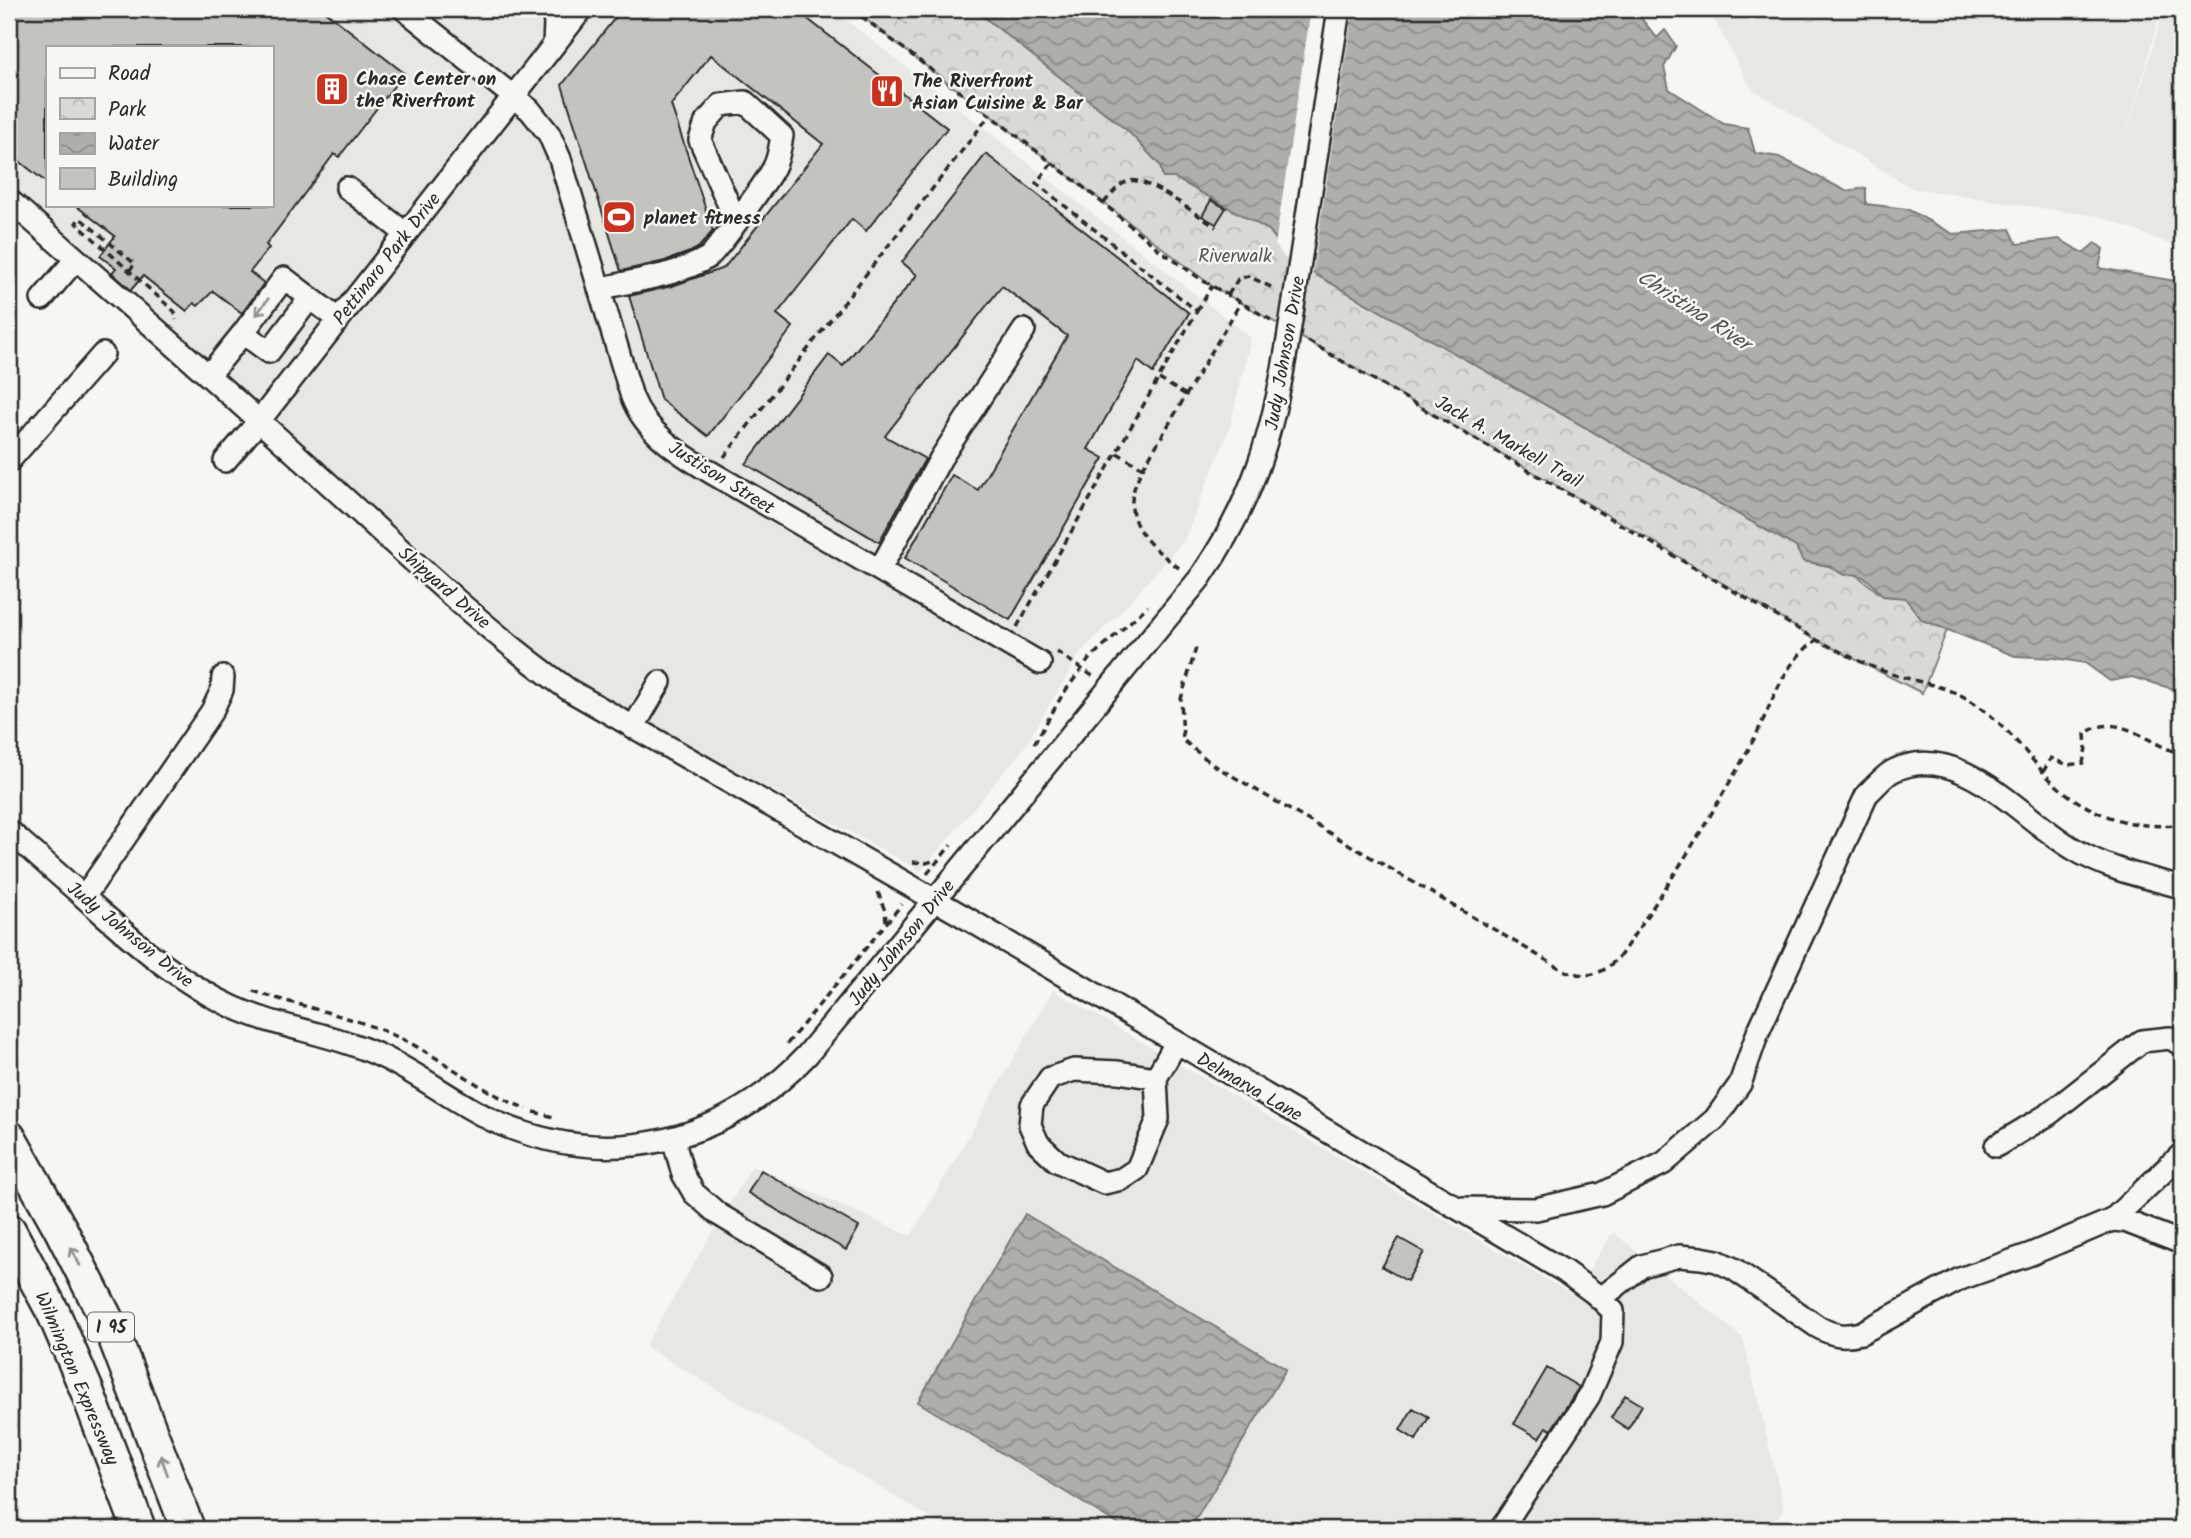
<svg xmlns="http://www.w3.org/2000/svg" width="2191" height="1538" font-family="Kalam,sans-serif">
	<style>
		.built { fill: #e7e7e3; fill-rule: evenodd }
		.park { fill: url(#park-crowns); stroke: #828280; stroke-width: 2 }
		.water { fill: url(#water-waves); stroke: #7a7a78; stroke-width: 2 }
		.pier { fill: #f6f6f2 }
		.building { fill: #c3c3c0; stroke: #2b2b2b; stroke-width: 2 }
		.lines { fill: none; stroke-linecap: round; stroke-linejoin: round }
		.minor-casing { stroke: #2b2b2b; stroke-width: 26 }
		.highway-casing { stroke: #2b2b2b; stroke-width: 37 }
		.path { stroke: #2b2b2b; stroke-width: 3.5; stroke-dasharray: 7 5; stroke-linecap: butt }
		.minor { stroke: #f6f6f2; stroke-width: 21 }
		.highway { stroke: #f6f6f2; stroke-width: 32 }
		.minor-bridge-casing { stroke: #2b2b2b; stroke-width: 26; stroke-linecap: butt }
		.minor-bridge { stroke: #f6f6f2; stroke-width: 21 }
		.oneway { stroke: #90908e }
		.labels { text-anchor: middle; stroke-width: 5; stroke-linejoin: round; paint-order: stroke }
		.shield { fill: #f6f6f2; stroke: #686867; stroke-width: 2 }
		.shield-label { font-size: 18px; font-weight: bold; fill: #2b2b2b }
		.poi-label { font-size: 19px; font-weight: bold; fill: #2b2b2b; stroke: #f6f6f2; text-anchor: start }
		.park-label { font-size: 19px; fill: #565656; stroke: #f6f6f2 }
		.street-label { font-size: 19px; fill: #2b2b2b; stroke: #f6f6f2 }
		.water-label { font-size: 21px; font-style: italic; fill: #525251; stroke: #f6f6f2 }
	</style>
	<defs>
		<pattern id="park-crowns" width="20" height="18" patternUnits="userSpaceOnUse" patternTransform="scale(1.75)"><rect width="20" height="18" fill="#d9d9d5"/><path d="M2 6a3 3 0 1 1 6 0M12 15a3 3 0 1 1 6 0" fill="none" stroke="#babab7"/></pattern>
		<pattern id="water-waves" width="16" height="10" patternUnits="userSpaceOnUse" patternTransform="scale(1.75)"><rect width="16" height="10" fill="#aeaeab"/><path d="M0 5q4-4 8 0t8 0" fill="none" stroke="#8e8e8b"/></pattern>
	</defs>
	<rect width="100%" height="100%" fill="#f6f6f2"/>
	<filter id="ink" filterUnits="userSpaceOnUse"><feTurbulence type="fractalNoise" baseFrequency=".0143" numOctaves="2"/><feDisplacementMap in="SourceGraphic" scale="14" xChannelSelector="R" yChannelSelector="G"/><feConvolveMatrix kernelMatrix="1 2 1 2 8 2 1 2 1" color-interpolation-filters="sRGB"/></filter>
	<g filter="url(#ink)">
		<path class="built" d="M9,9h823l419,329 -22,92 -45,110 -56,64 -47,48 -57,96 -103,123 -264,-144 -101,-59 -547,-480zM47,47h224v158h-224z
			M1695,9h466l-36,131 39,-131h18v240l-80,-32 -191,-29 -160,-100 -38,-70z
			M1053,990l520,305 40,-63 130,106 41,171 -12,20h-823l-304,-183 107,-180 159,70z"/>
		<path class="park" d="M852,9h122l154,122 32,34 3,13h12l94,52 23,31 504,286 7,14 26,5 15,9 10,-2 29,23 22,1 17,23 25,10 -25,63 -105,-53 -163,-98 -442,-256z"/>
		<path class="water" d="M974,9h578l88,8 17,21 8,-8 11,16 -12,21 5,22 55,35 24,4 7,25 24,4 67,34 20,-3v16l41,5 46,25 57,-5 7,15 42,-5 24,14 12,-10 8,6 -4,19 83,14v406l-9,1 -41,-12 -22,4 -25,-18 -30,-5 -40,-2 -93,-36 -17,-22 -22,-2c-11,-13 -20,-25 -39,-21l-15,-9 -26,-5 -7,-14 -504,-286 -23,-31 -9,-5 -85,-47h-12l-3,-13 -32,-34z
			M1025,1214l261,155 -96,160h-64l-208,-127z"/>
		<path class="pier" d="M1311,9h42l-41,268 -22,-13 -15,-19z"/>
		<path class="building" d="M9,9h313l82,64 -65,84 -5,-3 -68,91 3,3 -19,24 14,11 -22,30 -29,-22 -15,15 -4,-3 -7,8 -44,-35 -12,14 -19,-17 4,-5 -16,-12 15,-20 -40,-31h196v-158h-224v136l-38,-30z
			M622,9h173l152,119 -81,103 -14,-12 -75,95 16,13 -85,109 -47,-36 -32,-104 43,-10 52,-18 99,-124 -112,-89 -40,50 42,126 -14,16 -9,5 -25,9 -44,10 -59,-186z
			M986,154l203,159 -36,60 -15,-12 -50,88 16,9 -94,162 -105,-62 47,-83 26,15 89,-154 -65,-50 -117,150 40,23 -46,83 -133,-78 83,-109 14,11 74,-91 -15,-13z
			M1211,200l15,8 -10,16 -14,-8z
			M761,1170l98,57 -13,23 -98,-57z
			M1399,1238l25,14 -17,29 -25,-14z
			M1547,1368l32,19 -28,43 -5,-3 -7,11 -25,-14z
			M1625,1395l17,10 -14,24 -17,-11z
			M1413,1408l16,9 -13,23 -16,-10z"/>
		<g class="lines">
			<g class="minor-casing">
				<path id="minor" d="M404,9l126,101 19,24 11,25 72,238c14,36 48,57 80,76l328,190
					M552,9l3,14 -1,21
					M347,188l58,45
					M9,200c104,91 208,182 310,275 81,73 161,152 250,215l394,226 601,355 30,22 19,18 -1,31 -23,54 -88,133
					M599,289c35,-9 77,-13 108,-31 8,-4 62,-80 67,-91 5,-9 6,-21 8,-31l-37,-34 -24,3 -15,17 -6,18 36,81
					M310,298l-41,54 -26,-19 41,-55 54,41
					M42,299l34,-40
					M209,375l34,-42
					M9,461l94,-107
					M225,461l34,-40 323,-412
					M880,569l61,-111 83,-128
					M633,728l27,-46
					M9,831c32,28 64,56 95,84 40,35 80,70 129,92 48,22 100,26 150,50 40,19 75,48 115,66 113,48 226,20 309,-68l393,-477c53,-77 72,-141 87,-232
					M84,897l128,-186 10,-21 1,-13
					M1156,1078l2,41 -21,50 -15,10 -18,4 -47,-22 -19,-18 -8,-18 2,-20 18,-27 24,-8 44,2 38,6 20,-35
					M673,1138l10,36 11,19 24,21 103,62
					M1996,1146l53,-32 93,-73 28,-3 12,7
					M1461,1208l75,1 66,-15 62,-31 51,-44 25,-35 18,-52 109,-238c8,-7 18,-20 28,-24 65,-30 127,49 177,78 34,21 72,29 110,39
					M2112,1220l70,-66
					M1600,1299l42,-33 37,-10 22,2 16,3 17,8 84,58c16,9 26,10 43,6l99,-54 71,-25 81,-34 13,1 57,22"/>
			</g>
			<g class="highway-casing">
				<path id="highway" d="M9,1137l51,91 51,100 77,201
					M9,1230l45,84 33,77 52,138"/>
			</g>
			<path class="path" d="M852,9l230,177 79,65 41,29 69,40
				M1104,203c7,-8 14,-19 25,-22 18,-5 70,36 87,46
				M129,271l6,-7 -55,-46 -4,5 99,89 1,8
				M1228,295l10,-16 10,-3 27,13
				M1197,311l15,-25
				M1308,341l509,299c25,12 51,27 78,35 24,7 49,11 71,23 31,17 54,48 77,74 35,39 87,60 139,52
				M1159,379l27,16
				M1117,453l26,15
				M724,457l265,-341
				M1179,568c-37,-28 -63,-52 -36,-100l98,-166
				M1017,627l180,-316 -161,-128 16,-20
				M1196,648l-15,51 2,41 29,24 351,206c25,9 38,6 57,-14 31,-46 62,-92 90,-140 15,-26 31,-52 45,-79 18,-35 28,-75 62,-97
				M1057,652l37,25
				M1034,744l29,-50 27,-36 58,-52
				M2043,772l8,-14 17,7 15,-2 3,-15 -1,-14c34,-26 67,15 97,19
				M913,862l13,1 11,-3
				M927,874l24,-29
				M878,892l7,19 1,10
				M253,991c52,17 105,26 153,50 42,21 77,52 121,68
				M787,1044l115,-140
				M534,1112l20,5"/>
			<use href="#minor" class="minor"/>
			<use href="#highway" class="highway"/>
			<g class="minor-bridge-casing">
				<path id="minor-bridge" d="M1287,346l52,-337"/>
			</g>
			<use href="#minor-bridge" class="minor-bridge"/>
		</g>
		<defs><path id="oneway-shaft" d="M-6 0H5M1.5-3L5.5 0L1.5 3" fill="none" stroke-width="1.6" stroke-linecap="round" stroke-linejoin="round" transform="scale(1.75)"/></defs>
		<g class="oneway">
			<use href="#oneway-shaft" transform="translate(262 307) rotate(127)"/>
			<use href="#oneway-shaft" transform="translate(75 1256) rotate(-118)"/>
			<use href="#oneway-shaft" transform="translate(164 1465) rotate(-110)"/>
		</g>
	</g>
	<defs>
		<g id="building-square" transform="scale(1.75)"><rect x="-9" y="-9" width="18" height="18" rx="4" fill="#c8321e" stroke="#f6f6f2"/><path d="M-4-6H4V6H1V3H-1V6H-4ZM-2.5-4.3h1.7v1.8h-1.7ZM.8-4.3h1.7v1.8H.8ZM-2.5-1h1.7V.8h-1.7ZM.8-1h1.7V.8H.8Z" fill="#fff"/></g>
		<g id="restaurant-square" transform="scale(1.75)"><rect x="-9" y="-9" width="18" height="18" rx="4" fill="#c8321e" stroke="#f6f6f2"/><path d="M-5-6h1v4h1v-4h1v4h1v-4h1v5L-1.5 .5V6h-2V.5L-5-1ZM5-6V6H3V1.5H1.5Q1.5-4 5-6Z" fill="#fff"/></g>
		<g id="stadium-square" transform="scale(1.75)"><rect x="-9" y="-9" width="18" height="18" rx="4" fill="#c8321e" stroke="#f6f6f2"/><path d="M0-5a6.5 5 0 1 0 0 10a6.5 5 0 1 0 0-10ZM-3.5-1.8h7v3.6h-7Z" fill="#fff"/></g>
	</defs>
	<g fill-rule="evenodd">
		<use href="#building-square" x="332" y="89"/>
		<use href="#restaurant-square" x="887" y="91"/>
		<use href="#stadium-square" x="619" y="217"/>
	</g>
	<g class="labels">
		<rect class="shield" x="88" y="1312.5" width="46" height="29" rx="5"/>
		<g class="shield-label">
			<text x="111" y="1333">I 95</text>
		</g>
		<g class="poi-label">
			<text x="356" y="85">Chase Center on<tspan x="356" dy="22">the Riverfront</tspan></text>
			<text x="912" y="87">The Riverfront<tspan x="912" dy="22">Asian Cuisine &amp; Bar</tspan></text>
			<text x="644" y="224">planet fitness</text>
		</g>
		<g class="park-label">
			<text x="1235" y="262">Riverwalk</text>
		</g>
		<g class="street-label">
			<text transform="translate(386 258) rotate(-52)" y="7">Pettinaro Park Drive</text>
			<text transform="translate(1284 353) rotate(-80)" y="7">Judy Johnson Drive</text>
			<text transform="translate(1509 441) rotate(30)" y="7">Jack A. Markell Trail</text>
			<text transform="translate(722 477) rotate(32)" y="7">Justison Street</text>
			<text transform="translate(445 587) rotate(41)" y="7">Shipyard Drive</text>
			<text transform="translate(131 934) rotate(39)" y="7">Judy Johnson Drive</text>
			<text transform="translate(901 942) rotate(-51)" y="7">Judy Johnson Drive</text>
			<text transform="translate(1250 1086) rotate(30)" y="7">Delmarva Lane</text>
			<text transform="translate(78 1378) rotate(67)" y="7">Wilmington Expressway</text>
		</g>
		<g class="water-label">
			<text transform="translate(1694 310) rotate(33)" y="7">Christina River</text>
		</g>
	</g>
	<rect width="2191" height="1538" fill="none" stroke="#f6f6f2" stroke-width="35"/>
	<rect x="18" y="18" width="2156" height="1503" fill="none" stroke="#2b2b2b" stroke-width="2.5" filter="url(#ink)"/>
	<rect x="46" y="46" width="228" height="161" fill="#f6f6f2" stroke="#a5a5a2" stroke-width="2"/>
	<rect x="60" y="68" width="35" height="10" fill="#f6f6f2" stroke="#a5a5a2" stroke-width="2"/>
	<text x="108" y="80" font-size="21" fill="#2b2b2b">Road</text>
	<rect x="60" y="98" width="35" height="21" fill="url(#park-crowns)" stroke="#a5a5a2" stroke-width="2"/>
	<text x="108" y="116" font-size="21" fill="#2b2b2b">Park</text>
	<rect x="60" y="133" width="35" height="21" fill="url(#water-waves)" stroke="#a5a5a2" stroke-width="2"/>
	<text x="108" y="150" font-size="21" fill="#2b2b2b">Water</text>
	<rect x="60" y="168" width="35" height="21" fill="#c3c3c0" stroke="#a5a5a2" stroke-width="2"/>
	<text x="108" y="186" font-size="21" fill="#2b2b2b">Building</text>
</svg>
